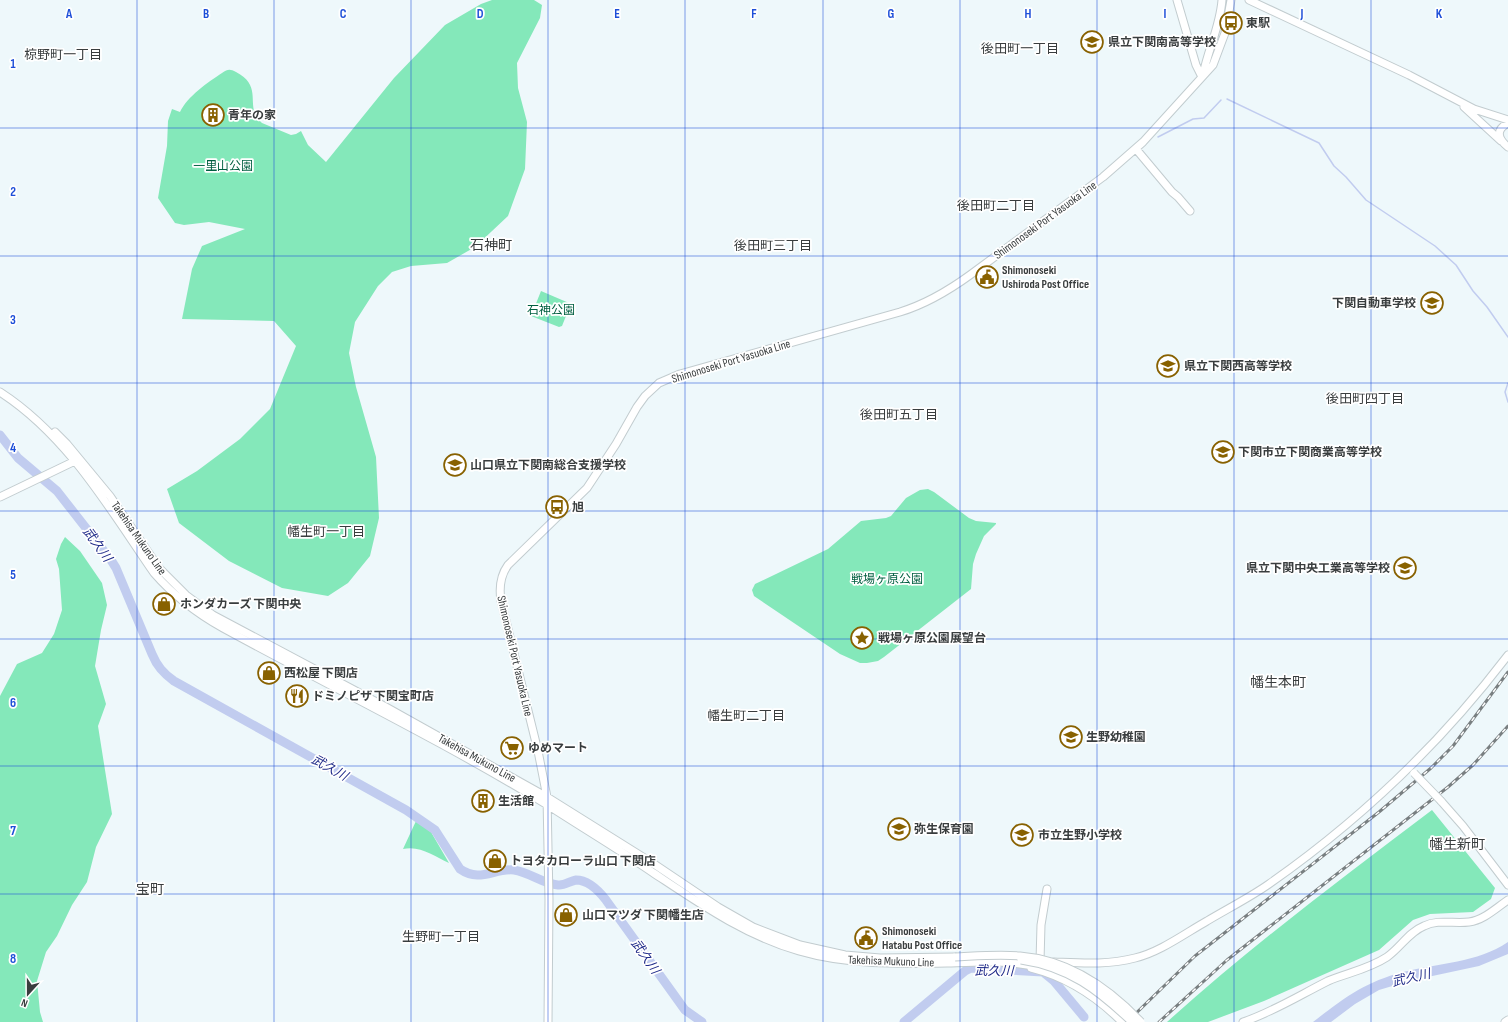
<svg xmlns="http://www.w3.org/2000/svg" width="1508" height="1022" font-family="'Sofia Sans Condensed','Noto Sans JP',sans-serif">
	<style>
		.green { fill: #84e8ba }
		.water { fill: #c1ccef }
		.lines { fill: none; stroke-linecap: round; stroke-linejoin: round }
		.stream { stroke: #c1ccef; stroke-width: 1.5 }
		.river { stroke: #c1ccef; stroke-width: 9 }
		.secondary-casing { stroke: #c2cccf; stroke-width: 9 }
		.secondary { stroke: #fff; stroke-width: 7 }
		.rail-casing { stroke: #797f81; stroke-width: 3 }
		.rail { stroke: #fff; stroke-width: 1.5; stroke-dasharray: 4.5; stroke-linecap: butt }
		.secondary-bridge-casing { stroke: #c2cccf; stroke-width: 9; stroke-linecap: butt }
		.secondary-bridge { stroke: #fff; stroke-width: 7 }
		.grid { fill: none; stroke: #1d4ed8; stroke-width: 1; stroke-opacity: 0.55 }
		.labels { text-anchor: middle; stroke-width: 3.5; stroke-linejoin: round; paint-order: stroke }
		.poi-label { font-size: 12px; font-weight: bold; fill: #393d3e; stroke: #fff; text-anchor: start }
		.park-label { font-size: 12px; fill: #005f40; stroke: #fff }
		.street-label { font-size: 12px; fill: #393d3e; stroke: #fff }
		.neighbourhood-label { font-size: 13px; fill: #393d3e; stroke: #fff }
		.water-label { font-size: 13px; font-style: italic; fill: #202b89; stroke: #fff }
		.quarter-label { font-size: 14px; fill: #393d3e; stroke: #fff }
		.grid-label { font-size: 13px; text-anchor: middle; font-weight: bold; fill: #1d4ed8; stroke: #fff; stroke-width: 3.5; stroke-linejoin: round; paint-order: stroke }
	</style>
	<rect width="100%" height="100%" fill="#eef8fb"/>
	<path class="green" d="M492,0h42l8,5 -2,13 -23,45 1,25 9,34 -2,47 -17,47 -33,31 -28,16 -36,3 -19,6 -14,14 -23,36 -6,31 7,34 20,70 3,61 -9,38 -22,27 -20,13 -46,-8 -53,-27 -50,-38 -12,-34 30,-18 43,-32 30,-30 26,-63 -22,-25 -92,-2 10,-50 10,-23 43,-17 -36,-7 -25,3 -9,-2 -17,-25 9,-52 1,-25 4,-12 8,3c7,-15 28,-30 42,-39 6,-4 8,-4 14,-1 29,15 7,35 26,51l29,12 5,-1 5,-3 7,14 18,17 68,-84 51,-53 36,-21z
		M541,291l28,12 1,3 -8,20 -3,1 -28,-11z
		M928,489l6,3 35,26 7,3 20,2v1l-12,12 -8,18 -3,10 -2,25 -87,68 -6,4 -11,2h-7l-20,-9 -86,-58 -2,-6 3,-6 73,-35 33,-28 25,-3 5,-2 15,-18 14,-8z
		M65,537l15,14 22,32 5,22 -6,25 -6,36 11,38 -8,22 14,88 -16,33 -9,35 -15,23 -15,31 -11,16 -9,29 3,31 3,10h-43v-326l17,-32 25,-11 12,-19 8,-24 -3,-41 -3,-10 5,-15z
		M1432,810l63,78 -4,11 -18,13 -43,2 -17,6 -34,30 -115,51 -56,21h-41c84,-76 175,-144 265,-212z
		M416,821l15,11 18,31c-15,-7 -29,-18 -46,-14z"/>
	<path class="water" d="M1508,942v12l-29,12 -70,15 -30,9 -24,14 -24,18h-18c31,-24 52,-40 90,-50 36,-9 74,-9 105,-30z"/>
	<g class="lines">
		<path class="stream" d="M1227,99l92,44 15,23 12,11 20,23 69,46 21,19 17,26 14,16 21,30
			M1158,137l35,-18 11,-1 17,-18
			M1508,383l-3,9 3,10"/>
		<path class="river" d="M0,435l18,23 39,33 54,69 5,8 36,86c5,12 11,19 22,27l232,129 29,20 25,39c20,14 34,-1 54,1 15,2 29,14 44,15 6,1 12,-4 18,-5 13,0 23,11 30,20l79,110 17,12
			M904,1022l61,-51 6,-3 72,4 11,9 30,36"/>
		<g class="secondary-casing">
			<path id="secondary" d="M1177,0l19,65 6,12
				M1249,0l160,75 65,34 34,11
				M1203,75c5,-26 17,-48 19,-75
				M1464,107l37,34
				M1508,123c-13,7 -10,16 0,24
				M1136,149l36,43 6,5 12,14
				M0,392c68,44 109,116 154,181 20,23 42,40 69,55 108,59 220,113 326,178 34,22 69,43 103,66 47,31 92,63 147,79 48,14 98,13 148,12 31,-1 59,-3 90,4
				M55,432l12,12 43,52 49,72 27,27 27,20 173,92 161,90 107,67 64,43 35,20 47,18 45,10 35,3 75,-1
				M0,497l77,-37
				M1441,801l22,25 45,59
				M1040,961l1,-36 6,-36
				M1054,962c27,1 54,3 81,-4 25,-6 49,-24 72,-37 20,-12 42,-23 62,-37 90,-63 172,-141 239,-229
				M1031,968c36,9 65,28 91,54
				M548,1022l1,-122 -2,-103 -9,-46 -37,-150c-2,-13 -1,-25 7,-36l79,-77 29,-44 21,-37 8,-11 14,-13 21,-9 220,-62c26,-8 48,-21 70,-37l133,-98 40,-35 70,-77 12,-32 6,-33
				M1243,1022c30,-10 57,-27 85,-41 19,-8 41,-12 59,-24 13,-9 22,-25 37,-31 14,-7 30,-2 45,-4 15,-2 27,-14 39,-22
				M1505,1022l3,-2"/>
		</g>
		<use href="#secondary" class="secondary"/>
		<g class="rail-casing">
			<path id="rail" d="M1127,1022l68,-66 184,-144 52,-44 22,-22 55,-74
				M1159,1022l68,-62 221,-173 25,-22 35,-39"/>
		</g>
		<use href="#rail" class="rail"/>
		<g class="secondary-bridge-casing">
			<path id="secondary-bridge" d="M1414,773l27,28
				M955,957c22,-1 44,-3 65,-1 49,4 88,31 121,66
				M1021,960c48,7 77,30 111,62"/>
		</g>
		<use href="#secondary-bridge" class="secondary-bridge"/>
	</g>
	<path class="grid" d="M137,0v1022M274,0v1022M411,0v1022M548,0v1022M685,0v1022M823,0v1022M960,0v1022M1097,0v1022M1234,0v1022M1371,0v1022M0,128h1508M0,256h1508M0,383h1508M0,511h1508M0,639h1508M0,766h1508M0,894h1508"/>
	<defs>
		<g id="bus-ring" transform="scale(1.15)"><circle r="9.5" fill="#fff" stroke="#886100" stroke-width="1.5"/><path d="M-5-6H5V4H4V6H2V4H-2V6H-4V4H-5ZM-3.5-4V0h7V-4ZM-3.5 1.2v1.5H-2V1.2ZM2 1.2v1.5H3.5V1.2Z" fill="#886100"/></g>
		<g id="school-ring" transform="scale(1.15)"><circle r="9.5" fill="#fff" stroke="#886100" stroke-width="1.5"/><path d="M0-5L7-2L0 1L-7-2ZM-4 1L0 2.5L4 1V4Q0 6-4 4Z" fill="#886100"/></g>
		<g id="building-ring" transform="scale(1.15)"><circle r="9.5" fill="#fff" stroke="#886100" stroke-width="1.5"/><path d="M-4-6H4V6H1V3H-1V6H-4ZM-2.5-4.3h1.7v1.8h-1.7ZM.8-4.3h1.7v1.8H.8ZM-2.5-1h1.7V.8h-1.7ZM.8-1h1.7V.8H.8Z" fill="#886100"/></g>
		<g id="civic-ring" transform="scale(1.15)"><circle r="9.5" fill="#fff" stroke="#886100" stroke-width="1.5"/><path d="M-.6-6.5H3V-4.5H.6V-3L4-1V1h2V6H-6V1h2V-1L-.6-3ZM-1.2 2.5V6h2.4V2.5Z" fill="#886100"/></g>
		<g id="shop-ring" transform="scale(1.15)"><circle r="9.5" fill="#fff" stroke="#886100" stroke-width="1.5"/><path d="M-5-2.5h2.3a2.7 3.5 0 0 1 5.4 0H5L5.5 6h-11ZM-1.5-2.5h3a1.5 2.3 0 0 0-3 0Z" fill="#886100"/></g>
		<g id="sight-ring" transform="scale(1.15)"><circle r="9.5" fill="#fff" stroke="#886100" stroke-width="1.5"/><path d="M0-6L1.8-2.2L6-1.7L2.9 1.2L3.7 5.4L0 3.3L-3.7 5.4L-2.9 1.2L-6-1.7L-1.8-2.2Z" fill="#886100"/></g>
		<g id="restaurant-ring" transform="scale(1.15)"><circle r="9.5" fill="#fff" stroke="#886100" stroke-width="1.5"/><path d="M-5-6h1v4h1v-4h1v4h1v-4h1v5L-1.5 .5V6h-2V.5L-5-1ZM5-6V6H3V1.5H1.5Q1.5-4 5-6Z" fill="#886100"/></g>
		<g id="supermarket-ring" transform="scale(1.15)"><circle r="9.5" fill="#fff" stroke="#886100" stroke-width="1.5"/><path d="M-6-5.5h2.5l.6 2H6L4.5 2H-2.5L-4.4-4H-6ZM-1.5 3.2a1.3 1.3 0 1 0 .1 0ZM3 3.2a1.3 1.3 0 1 0 .1 0Z" fill="#886100"/></g>
	</defs>
	<g fill-rule="evenodd">
		<use href="#bus-ring" x="1231" y="23"/>
		<use href="#school-ring" x="1092" y="42"/>
		<use href="#building-ring" x="213" y="115"/>
		<use href="#civic-ring" x="987" y="277"/>
		<use href="#school-ring" x="1432" y="303"/>
		<use href="#school-ring" x="1168" y="366"/>
		<use href="#school-ring" x="1223" y="452"/>
		<use href="#school-ring" x="455" y="465"/>
		<use href="#bus-ring" x="557" y="507"/>
		<use href="#school-ring" x="1405" y="568"/>
		<use href="#shop-ring" x="164" y="604"/>
		<use href="#sight-ring" x="862" y="638"/>
		<use href="#shop-ring" x="269" y="673"/>
		<use href="#restaurant-ring" x="297" y="696"/>
		<use href="#school-ring" x="1071" y="737"/>
		<use href="#supermarket-ring" x="512" y="748"/>
		<use href="#building-ring" x="483" y="801"/>
		<use href="#school-ring" x="899" y="829"/>
		<use href="#school-ring" x="1022" y="835"/>
		<use href="#shop-ring" x="495" y="861"/>
		<use href="#shop-ring" x="566" y="915"/>
		<use href="#civic-ring" x="866" y="938"/>
	</g>
	<g class="labels">
		<g class="poi-label">
			<text x="1246" y="27">東駅</text>
			<text x="1108" y="46">県立下関南高等学校</text>
			<text x="228" y="119">青年の家</text>
			<text x="1002" y="274">Shimonoseki<tspan x="1002" dy="14">Ushiroda Post Office</tspan></text>
			<text x="1416" y="307" text-anchor="end">下関自動車学校</text>
			<text x="1184" y="370">県立下関西高等学校</text>
			<text x="1238" y="456">下関市立下関商業高等学校</text>
			<text x="470" y="469">山口県立下関南総合支援学校</text>
			<text x="572" y="511">旭</text>
			<text x="1390" y="572" text-anchor="end">県立下関中央工業高等学校</text>
			<text x="180" y="608">ホンダカーズ 下関中央</text>
			<text x="878" y="642">戦場ヶ原公園展望台</text>
			<text x="284" y="677">西松屋 下関店</text>
			<text x="312" y="700">ドミノピザ 下関宝町店</text>
			<text x="1086" y="741">生野幼稚園</text>
			<text x="528" y="752">ゆめマート</text>
			<text x="498" y="805">生活館</text>
			<text x="914" y="833">弥生保育園</text>
			<text x="1038" y="839">市立生野小学校</text>
			<text x="510" y="865">トヨタカローラ山口 下関店</text>
			<text x="582" y="919">山口マツダ 下関幡生店</text>
			<text x="882" y="935">Shimonoseki<tspan x="882" dy="14">Hatabu Post Office</tspan></text>
		</g>
		<g class="park-label">
			<text x="223" y="170">一里山公園</text>
			<text x="551" y="314">石神公園</text>
			<text x="887" y="583">戦場ヶ原公園</text>
		</g>
		<g class="street-label">
			<text transform="translate(1045 220) rotate(-36)" y="4">Shimonoseki Port Yasuoka Line</text>
			<text transform="translate(731 361) rotate(-17)" y="4">Shimonoseki Port Yasuoka Line</text>
			<text transform="translate(139 538) rotate(55)" y="4">Takehisa Mukuno Line</text>
			<text transform="translate(515 656) rotate(77)" y="4">Shimonoseki Port Yasuoka Line</text>
			<text transform="translate(477 758) rotate(29)" y="4">Takehisa Mukuno Line</text>
			<text transform="translate(891 961) rotate(2)" y="4">Takehisa Mukuno Line</text>
		</g>
		<g class="neighbourhood-label">
			<text x="1020" y="53">後田町一丁目</text>
			<text x="63" y="59">椋野町一丁目</text>
			<text x="996" y="210">後田町二丁目</text>
			<text x="773" y="250">後田町三丁目</text>
			<text x="1365" y="403">後田町四丁目</text>
			<text x="899" y="419">後田町五丁目</text>
			<text x="326" y="536">幡生町一丁目</text>
			<text x="746" y="720">幡生町二丁目</text>
			<text x="441" y="941">生野町一丁目</text>
		</g>
		<g class="water-label">
			<text transform="translate(98 544) rotate(54)" y="5">武久川</text>
			<text transform="translate(330 767) rotate(29)" y="5">武久川</text>
			<text transform="translate(646 956) rotate(55)" y="5">武久川</text>
			<text transform="translate(994 970) rotate(1)" y="5">武久川</text>
			<text transform="translate(1411 977) rotate(-13)" y="5">武久川</text>
		</g>
		<g class="quarter-label">
			<text x="491" y="250">石神町</text>
			<text x="1278" y="687">幡生本町</text>
			<text x="1457" y="849">幡生新町</text>
			<text x="150" y="894">宝町</text>
		</g>
	</g>
	<g class="grid-label">
		<text x="69" y="18">A</text>
		<text x="206" y="18">B</text>
		<text x="343" y="18">C</text>
		<text x="480" y="18">D</text>
		<text x="617" y="18">E</text>
		<text x="754" y="18">F</text>
		<text x="891" y="18">G</text>
		<text x="1028" y="18">H</text>
		<text x="1165" y="18">I</text>
		<text x="1302" y="18">J</text>
		<text x="1439" y="18">K</text>
		<text x="13" y="68">1</text>
		<text x="13" y="196">2</text>
		<text x="13" y="324">3</text>
		<text x="13" y="452">4</text>
		<text x="13" y="579">5</text>
		<text x="13" y="707">6</text>
		<text x="13" y="835">7</text>
		<text x="13" y="963">8</text>
	</g>
	<g transform="translate(28 994) rotate(201)" stroke="#ffffff" stroke-width="3" paint-order="stroke">
	<path d="M0-3L7 15L0 10L-7 15Z" fill="#393d3e"/>
	<text y="-6" font-size="11" font-weight="bold" text-anchor="middle" fill="#393d3e">N</text>
	</g>
</svg>
